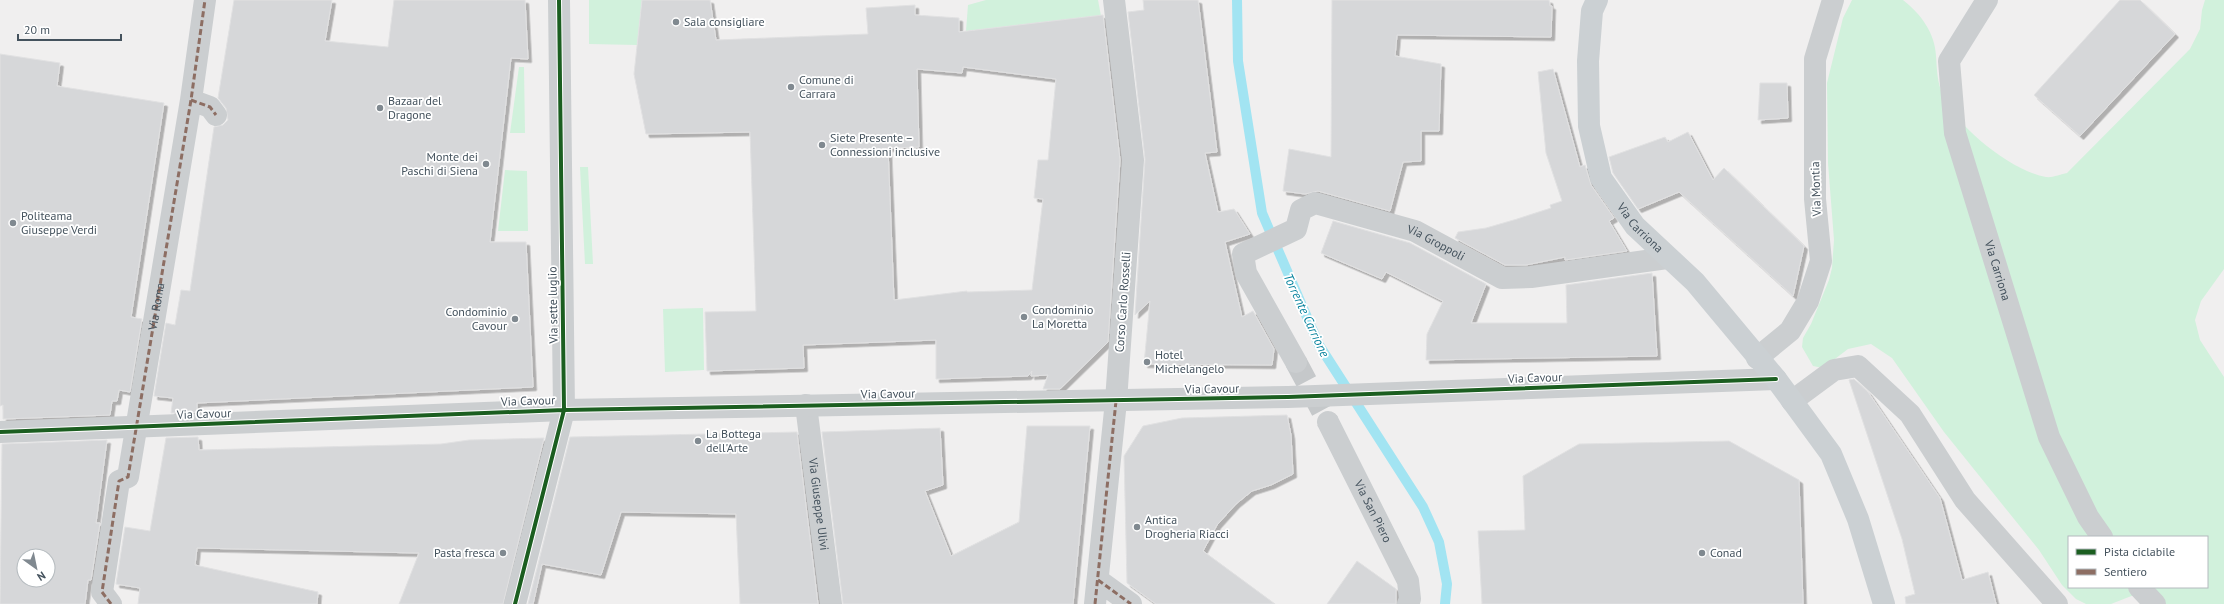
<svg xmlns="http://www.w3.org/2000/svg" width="2224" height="604" font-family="'PT Sans',sans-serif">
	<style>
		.green { fill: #d1f1dc; fill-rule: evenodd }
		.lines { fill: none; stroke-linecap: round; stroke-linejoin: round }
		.stream { stroke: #a2e4f2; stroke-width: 10 }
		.building { fill: #d6d7d9; stroke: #e1e1e2; fill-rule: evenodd; filter: url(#shadow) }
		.minor-tunnel { stroke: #c5c8ca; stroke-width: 22; stroke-dasharray: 22 11; stroke-linecap: butt }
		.pedestrian { stroke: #cbced0; stroke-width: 22 }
		.minor { stroke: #cbced0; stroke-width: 22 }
		.secondary { stroke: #cbd0d3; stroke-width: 22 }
		.quiet { stroke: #8d6e63; stroke-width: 3; stroke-dasharray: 6 3; stroke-linecap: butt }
		.cycleway-casing { stroke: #fff; stroke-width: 6 }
		.cycleway { stroke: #1b5e20; stroke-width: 4 }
		.poi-dot { fill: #808990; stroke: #fff; stroke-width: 1.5 }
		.labels { text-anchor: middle; stroke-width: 3.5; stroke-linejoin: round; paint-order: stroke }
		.poi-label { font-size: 12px; fill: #44525d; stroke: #fff; text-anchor: start }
		.street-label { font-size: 12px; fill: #44525d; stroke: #fff }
		.water-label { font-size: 13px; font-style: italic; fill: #03819c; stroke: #fff }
	</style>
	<defs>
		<filter id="shadow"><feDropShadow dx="3.5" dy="3.5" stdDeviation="0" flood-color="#0004"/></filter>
	</defs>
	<rect width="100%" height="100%" fill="#f0efef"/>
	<path class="green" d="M589,0h53l-5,45 -48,-1z
		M986,0h112l3,16 -135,15 2,-26z
		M1852,0h51c18,14 32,33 33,56 1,14 1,26 7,39 12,31 70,77 103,82 6,1 15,-3 21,-4l123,-124 10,-20 2,-19 3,-10h19v269l-23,32 -6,19 5,20 24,37v227h-62l-28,-9 -23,9h-25l-10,-5 -14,-14 -23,-35 -95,-118 -52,-74 -21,-14 -23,5 -25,19 -10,-2 -11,-19 1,-9 8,-14 18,-44 3,-12 2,-28 -6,-77 -1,-80 16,-65zM2069,537h138v50h-138z
		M519,67h5l1,66h-15z
		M580,167h8l5,97h-8z
		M505,170l22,1 1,60h-30z
		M703,308l1,62 -39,2 -2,-63z"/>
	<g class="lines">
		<path class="stream" d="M1237,0l1,61 24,152 57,132 104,162 16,35 8,42 -2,20"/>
	</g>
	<path class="building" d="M234,0h98l-7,41 63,6 6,-47h131l3,59 -17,-1 -21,184h36l7,145 -336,16v9l-26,1 2,-15 -19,-2 12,-73 9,2 6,-35 9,1 24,-164 9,-2 5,-5 -2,-12 -8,-10z
		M642,0h68l6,40 152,-6 -2,-26 49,-3v10l44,3v14l144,-17 17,145 -12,182 -48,47h-17l5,-14 -17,1 1,-5 -4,5 -92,3v-39l-133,5 1,23 -97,3 -2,-59 51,-1 -6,-179 -104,2 -12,-60zM963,67l93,12 -8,81h-10l-4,38 9,1 -11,91 -65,2v-1l-73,9 -6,-152 31,-1 -2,-78 45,4z
		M1143,0h55l19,152 -12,1 13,59 16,-3 16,25 -25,8 17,75 11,-6 21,38 -2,16 -128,-1 6,-63 -15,14 10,-156 -17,-147 16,-2z
		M1332,0h217l1,6h2l-1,31 -154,-2 -2,21 46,8 -2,67h-18v30l-18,1 -13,49 -72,-20 -13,3 -22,-3 6,-42 42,8z
		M2120,0h20l35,34 -95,102 -46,-41z
		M0,54l60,9 -3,23 107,17 -33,214 11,2 -12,73 -11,-2 -2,11h-5l-2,14 -107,4v-14l-3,1z
		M1553,69l27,98 5,-2 6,20 23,33 -5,3 18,30 -62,9v-3l-39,8h-21l-50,-27 3,-6 28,-4 31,-9 34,-11 -1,-3 12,-4 -16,-48 -8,-81z
		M1760,83h27l1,35 -30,2z
		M1688,132l25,48 11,-12 80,78 -11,50 -114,-104 -41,17 -25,-36 -4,-16 56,-20 3,5z
		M1333,221l77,22 76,41 -15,39h96l-1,-38 86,-12 5,83 -231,4 1,-26 16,-33 -57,-29 -4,7 -61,-26z
		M1854,379l14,13 72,106 22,82 26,-8 8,32h-90l-1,-7 10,-3 -13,-55 -53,-159z
		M1287,415l4,20 2,39 -22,11 -19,6 -16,13 -19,21 -14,26 72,53h-119l-29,-21 -3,-127 19,-30 39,-8z
		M1027,426h63l-17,178h-230l-21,-172 118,-4 3,57 -18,6 26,65 68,-34z
		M797,432l21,172h-78l-4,-90 -115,-2 -20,63 -59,-11 -9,40h-5l42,-167z
		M198,437l1,13 242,-6 28,-4 75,-2 -41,166h-104l20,-51 -222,-5 -2,17 123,27 -1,12h-179l2,-16 -24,-4 9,-57 25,4 16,-93z
		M107,440l-11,83h4l-9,57h-3l-3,24h-85l2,-160zM24,556h24v24h-24z
		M1729,441l70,39 4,124h-321l-4,-73 47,-1 -2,-54 56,-32z
		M1357,561l39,28v15h-69z"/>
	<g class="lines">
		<path class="minor-tunnel" d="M1296,362l32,60"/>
		<path class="pedestrian" d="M191,100l19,7 6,8
			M1098,580l33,24
			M111,604l-9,-12 17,-111 9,-4 63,-377 14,-100
			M1095,604l21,-203"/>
		<g class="minor">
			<path d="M1114,0l19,160 -17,241"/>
			<path id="s1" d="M1987,0l-38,61 6,72 94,304 39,80 14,20"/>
			<path d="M1757,358l33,-27 18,-30 13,-40 -6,-62v-140l18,-59"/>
			<path id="s2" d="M1296,362l-50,-89 -3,-19 53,-25 5,-19 14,-7 100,28 87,47 29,-1 136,-19"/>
			<path d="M1792,401l42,-31 24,-4 52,48 55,86 92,104"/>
			<path id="s3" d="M806,405l25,199"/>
			<path id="s4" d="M1328,422l80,159 2,18 -2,5"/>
			<path d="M0,432l564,-22 724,-13 488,-18"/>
			<path d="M2139,587l16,17"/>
			<path d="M515,604l49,-194 -5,-410"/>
		</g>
		<path class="secondary" id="s5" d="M1597,0l-5,11 -4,50 1,65 12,52 34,48 60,56 81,97 55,75 27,65 26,85"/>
		<g class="quiet">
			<path d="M191,100l19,7 6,8"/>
			<path d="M1098,580l33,24"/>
			<path id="s6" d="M111,604l-9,-12 17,-111 9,-4 63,-377 14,-100"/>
			<path d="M1095,604l21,-203"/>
		</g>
		<g class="cycleway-casing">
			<path id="cycleway" d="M0,432l564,-22 724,-13 488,-18
				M515,604l49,-194 -5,-410"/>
		</g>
		<use href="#cycleway" class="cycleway"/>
	</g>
	<g class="poi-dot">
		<circle cx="676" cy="22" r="4"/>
		<circle cx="791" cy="87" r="4"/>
		<circle cx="380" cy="108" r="4"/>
		<circle cx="822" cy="145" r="4"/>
		<circle cx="486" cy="164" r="4"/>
		<circle cx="13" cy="223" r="4"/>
		<circle cx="1024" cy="317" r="4"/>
		<circle cx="515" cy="319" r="4"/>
		<circle cx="1147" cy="362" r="4"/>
		<circle cx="698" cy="441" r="4"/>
		<circle cx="1137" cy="527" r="4"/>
		<circle cx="503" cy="553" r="4"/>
		<circle cx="1702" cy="553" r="4"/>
	</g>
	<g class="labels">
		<g class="poi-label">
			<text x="684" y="26">Sala consigliare</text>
			<text x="799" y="84">Comune di<tspan x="799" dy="14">Carrara</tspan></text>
			<text x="388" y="105">Bazaar del<tspan x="388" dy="14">Dragone</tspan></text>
			<text x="830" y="142">Siete Presente –<tspan x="830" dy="14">Connessioni inclusive</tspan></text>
			<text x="478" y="161" text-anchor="end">Monte dei<tspan x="478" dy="14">Paschi di Siena</tspan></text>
			<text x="21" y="220">Politeama<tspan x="21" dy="14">Giuseppe Verdi</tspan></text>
			<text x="1032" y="314">Condominio<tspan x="1032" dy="14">La Moretta</tspan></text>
			<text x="507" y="316" text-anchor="end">Condominio<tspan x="507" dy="14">Cavour</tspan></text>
			<text x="1155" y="359">Hotel<tspan x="1155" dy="14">Michelangelo</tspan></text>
			<text x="706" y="438">La Bottega<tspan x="706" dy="14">dell'Arte</tspan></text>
			<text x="1145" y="524">Antica<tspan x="1145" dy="14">Drogheria Riacci</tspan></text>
			<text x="495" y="557" text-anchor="end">Pasta fresca</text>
			<text x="1710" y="557">Conad</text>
		</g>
		<g class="street-label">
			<text transform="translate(1816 189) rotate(-92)" y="4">Via Montia</text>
			<text dy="4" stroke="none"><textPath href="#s5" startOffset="244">Via Carriona</textPath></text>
			<text dy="4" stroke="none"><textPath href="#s2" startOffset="343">Via Groppoli</textPath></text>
			<text dy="4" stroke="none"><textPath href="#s1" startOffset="288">Via Carriona</textPath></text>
			<text transform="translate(1123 302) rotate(-86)" y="4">Corso Carlo Rosselli</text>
			<text transform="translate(553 305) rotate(-91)" y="4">Via sette luglio</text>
			<text dy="4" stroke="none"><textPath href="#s6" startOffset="310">Via Roma</textPath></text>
			<text transform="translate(1535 378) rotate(-2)" y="4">Via Cavour</text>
			<text transform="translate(1212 389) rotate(-1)" y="4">Via Cavour</text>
			<text transform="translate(888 394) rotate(-1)" y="4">Via Cavour</text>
			<text transform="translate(528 401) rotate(-2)" y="4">Via Cavour</text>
			<text transform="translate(204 414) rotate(-2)" y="4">Via Cavour</text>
			<text dy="4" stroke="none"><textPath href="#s3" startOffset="100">Via Giuseppe Ulivi</textPath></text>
			<text dy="4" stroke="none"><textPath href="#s4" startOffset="100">Via San Piero</textPath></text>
		</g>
		<g class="water-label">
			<text transform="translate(1307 315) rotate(65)" y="5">Torrente Carrione</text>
		</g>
	</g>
	<rect x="2068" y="536" width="140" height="52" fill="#ffffff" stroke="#b4babe"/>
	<rect x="2076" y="549" width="20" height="6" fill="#1b5e20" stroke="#b4babe"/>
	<text x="2104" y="556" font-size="12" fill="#44525d">Pista ciclabile</text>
	<rect x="2076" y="569" width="20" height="6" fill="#8d6e63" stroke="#b4babe"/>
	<text x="2104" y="576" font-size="12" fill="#44525d">Sentiero</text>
	<g transform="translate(36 568) rotate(147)"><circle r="19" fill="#ffffff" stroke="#b4babe"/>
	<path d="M0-3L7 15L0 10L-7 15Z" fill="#808990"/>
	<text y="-6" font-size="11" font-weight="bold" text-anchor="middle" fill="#44525d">N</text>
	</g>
	<path d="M18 34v6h103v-6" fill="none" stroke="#44525d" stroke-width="2"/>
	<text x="24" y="34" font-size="12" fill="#44525d" stroke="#ffffff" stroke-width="3" paint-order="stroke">20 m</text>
</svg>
